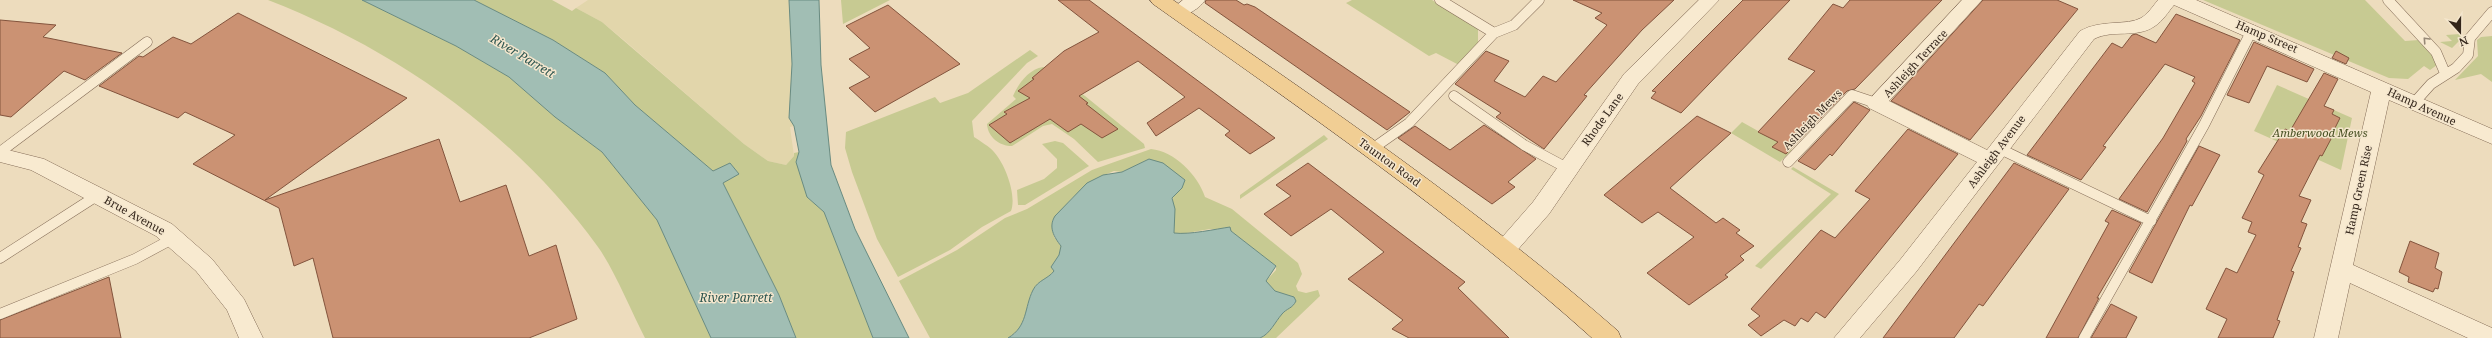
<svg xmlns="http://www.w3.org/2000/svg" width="2492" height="338" font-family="'Noto Serif',serif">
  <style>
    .farmland { fill: #e2d6ab }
    .green { fill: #c7ca92 }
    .water { fill: #a1beb4; stroke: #698b81 }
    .building { fill: #cb9273; stroke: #83543d }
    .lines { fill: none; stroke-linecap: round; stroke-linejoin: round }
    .service-casing { stroke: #846c57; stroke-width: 11 }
    .minor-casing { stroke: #846c57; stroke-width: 1 }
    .primary-casing { stroke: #523b2b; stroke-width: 1 }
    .service { stroke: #f8ead0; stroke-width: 10 }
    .minor { fill: #f8ead0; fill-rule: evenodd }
    .primary { fill: #f1ce94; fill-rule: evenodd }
    .oneway { stroke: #968876 }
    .labels { text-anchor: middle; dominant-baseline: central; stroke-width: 3; stroke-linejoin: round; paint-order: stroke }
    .street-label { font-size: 11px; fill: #34261b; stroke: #f4e6cd }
    .park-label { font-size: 11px; font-style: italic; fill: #475022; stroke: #f4e6cd }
    .water-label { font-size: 12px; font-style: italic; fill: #2b544e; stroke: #f4e6cd }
  </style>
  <rect width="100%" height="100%" fill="#eddcbd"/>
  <path class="farmland" d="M588 0H789L792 64 789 118 794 126 790 127 794 156 786 165 768 161 744 144 625 41 602 22 576 8Z"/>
  <path class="green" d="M268 0H362L456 46 509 77 555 117 602 152 657 220 711 338H645C631 311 615 271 598 247 516 134 397 50 268 0Z
    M474 0H552L572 11 576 8 602 22 744 144 768 161 786 165 794 156V153L799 152 807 197 824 212 873 338H796L779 295 723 183 739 174 730 163 713 171 635 105 605 73 553 40Z
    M841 0H890L843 24Z
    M1352 0H1432L1478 28V45L1459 65 1436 53 1429 56 1346 3Z
    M2203 0H2365L2405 41 2419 40 2428 48 2437 65 2430 70 2424 66 2408 79 2389 78Z
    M2460 34 2463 37 2452 48 2440 42 2452 41 2446 35Z
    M2492 36V82L2481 74 2455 80 2478 56 2477 40 2481 37Z
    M1030 50 1038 56 1027 63 972 121 974 137C980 141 990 147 994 152 1005 164 1017 195 1011 211L982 227 950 250 898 277 877 239 852 172 845 148 846 132 935 97 940 103 968 93Z
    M1043 67 1085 96 1138 139 1144 144 1145 148 1098 162 1074 139 1052 124 1043 126 1012 146C1000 146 988 138 987 124L1016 99 1013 96C1018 84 1029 69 1043 67Z
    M2277 85 2352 118 2341 170 2254 131Z
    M1742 122 1792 150 1780 162 1731 133Z
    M1324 135 1328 139 1240 199V195Z
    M1055 141 1063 143 1089 166 1025 205H1018L1017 190 1044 179 1057 168V159L1042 144Z
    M1151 149C1174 151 1198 175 1205 197L1232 209 1298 263 1302 274 1296 286 1298 291 1306 293 1318 290 1320 296 1276 338H1260C1270 334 1275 322 1282 314 1287 308 1292 309 1296 301L1294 297 1275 291 1266 281 1276 270V266L1231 231 1210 229 1181 234 1174 233C1175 225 1171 200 1174 195L1149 159 1122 172 1114 171 1097 178 1072 198 1052 221 1054 237 1061 246 1059 255 1051 267 1054 271C1048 279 1038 280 1033 290 1024 308 1028 326 1008 338H930L899 281 957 250 1005 218 1027 209 1092 170Z
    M1793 167 1839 194 1761 269 1755 266 1831 194 1791 169Z"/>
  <path class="water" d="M362 0H474L553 40 605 73 635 105 713 171 730 163 739 174 723 183 779 295 796 338H711L657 220 602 152 555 117 509 77 456 46Z
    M789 0H819L821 65 831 165 855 229 909 338H873L824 212 807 197 796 162 799 152 794 126 789 118 792 64Z
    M1149 159 1163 163 1185 180 1182 188 1172 198 1175 209 1174 233C1189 235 1216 229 1230 227L1231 231 1276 266 1266 281 1275 291 1294 297 1296 301C1292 309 1287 308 1282 314 1275 322 1270 334 1260 338H1008C1028 326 1024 308 1033 290 1038 280 1048 279 1054 271L1051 267 1059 255 1061 246C1054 237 1048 227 1055 216L1087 183 1103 175 1122 172Z"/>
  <path class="building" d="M1058 0H1089L1275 138 1250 154 1225 135 1230 131 1199 108 1156 136 1147 123 1185 97 1138 61 1079 96 1088 103 1086 104 1118 129 1102 138 1081 124 1068 132 1050 119 1010 143 989 125 1007 114 1004 112 1030 98 1018 91 1034 79 1032 78 1064 51 1099 32Z
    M1206 0H1236L1244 5 1247 4 1255 7 1410 112 1387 130 1205 3Z
    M1573 0H1674L1642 30 1584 95 1587 96 1544 149 1496 117 1501 113 1455 84 1486 51 1509 61 1494 81 1525 97 1543 76 1556 82 1607 25 1595 18 1602 13Z
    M1743 0H1790L1681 113 1651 98 1656 92 1652 91Z
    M1850 0H1942L1855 89 1847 91 1786 154 1772 147 1778 142 1758 132 1815 71 1788 59 1833 4 1843 8Z
    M1983 0H2057L2078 9 1970 140 1891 101Z
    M888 5 960 64 875 112 849 88 870 77 849 59 870 48 846 26Z
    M238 13 407 98 265 200 439 139 460 202 506 185 529 256 556 245 577 319 529 338H333L313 258 294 266 279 208 193 164 235 135 185 112 178 118 99 86 139 56 143 57 173 37 191 44Z
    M2176 14 2240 40 2201 116 2186 139 2187 141 2147 212 2119 199 2163 138 2195 83 2192 81 2195 77 2165 64 2103 146 2106 147 2081 180 2027 155 2112 43 2122 48 2132 35 2136 34 2156 43Z
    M0 20 56 25 43 37 122 53 85 80 64 71 11 117 0 115Z
    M2254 42 2314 69 2307 82 2267 66 2249 103 2227 95Z
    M2336 51 2349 58 2346 64 2332 58Z
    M2324 73 2338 79 2324 106 2334 110 2332 114 2340 118 2330 138 2331 139 2322 156 2320 155 2299 196 2311 200 2301 222 2307 224 2298 247 2301 248 2291 271 2294 272 2277 320 2280 321 2273 338H2218L2227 319 2206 309 2226 268 2237 273 2256 235 2248 232 2252 222 2242 218 2264 175 2258 172 2285 129 2290 131Z
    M1854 102 1870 110 1832 156 1830 154 1815 170 1798 161Z
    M1697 116 1731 133 1670 188 1716 223 1723 218 1740 230 1736 233 1754 246 1740 256 1744 260 1725 275 1728 277 1689 305 1647 273 1694 237 1658 212 1642 223 1604 195Z
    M1484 125 1536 159 1508 182 1515 187 1492 204 1398 138 1415 126 1450 150Z
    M1908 129 1958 154 1825 318 1816 312 1808 322 1801 318 1795 326 1784 320 1761 336 1748 325 1760 316 1751 309 1821 230 1835 238 1870 199 1855 191Z
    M2199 146 2220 155 2192 206 2190 205 2152 283 2129 272Z
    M1308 163 1465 282 1458 288 1509 338H1409L1392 329 1403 320 1348 279 1384 252 1331 209 1291 236 1264 214 1291 196 1276 185Z
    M2014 163 2069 189 1983 306 1979 304 1954 338H1883Z
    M2112 210 2141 223 2097 298H2099L2078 338H2046L2109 223 2105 221Z
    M2410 241 2439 253 2435 268 2442 272 2438 289 2435 288 2433 292 2408 282 2409 277 2399 272Z
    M109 277 121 338H0V320Z
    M2111 304 2137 317 2126 338H2091Z"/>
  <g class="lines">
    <defs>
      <path id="service" d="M1440 0 1494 33
        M2388 0 2436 52 2445 73
        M1454 96 1524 145 1567 168
        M2414 103 2431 84 2456 68 2468 55 2470 38 2492 12
        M1998 148 2151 221
        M1372 149 1409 123 1494 33 1514 25 1539 0
        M0 152 147 42
        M1788 162 1852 95 1876 103
        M0 258 98 195
        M0 314 135 259 174 238
        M2084 338 2204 125 2252 30"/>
      <path id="minor" d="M1183 0H1205C1199 10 1182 19 1170 16L1168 12Z
        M1699 0H1719L1638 84 1549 214 1514 254 1506 256 1498 254 1495 248 1498 242 1533 202 1624 74Z
        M1962 0H1982L1889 101 1987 150 2080 31C2101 19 2127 26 2141 18 2148 14 2153 6 2158 0H2196L2492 129V144L2389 100 2353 265 2492 328V338H2468L2350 283 2338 338H2314L2371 92 2174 5C2168 12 2163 21 2155 26 2137 39 2113 29 2094 39L1916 272 1860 338H1834L1900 260 1977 162 1869 108 1866 103Z
        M0 148 44 159 172 224 212 259 244 299 263 338H239L227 310 196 271 156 236 31 170 0 162Z"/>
      <path id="primary" d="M1150 0H1173C1326 105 1478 209 1618 331L1621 338H1592C1455 215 1304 111 1153 4Z"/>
    </defs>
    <use href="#service" class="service-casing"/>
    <use href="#minor" class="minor-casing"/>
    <use href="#primary" class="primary-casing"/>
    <use href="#service" class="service"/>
    <use href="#minor" class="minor"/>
    <use href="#primary" class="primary"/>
  </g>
  <defs><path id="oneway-chevron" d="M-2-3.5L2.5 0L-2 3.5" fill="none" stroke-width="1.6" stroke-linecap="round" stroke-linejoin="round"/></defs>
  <use class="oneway" href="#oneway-chevron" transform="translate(2426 40) rotate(-133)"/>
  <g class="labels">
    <g class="street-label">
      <text transform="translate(2267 36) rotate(23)">Hamp Street</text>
      <text transform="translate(1915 63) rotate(-47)">Ashleigh Terrace</text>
      <text transform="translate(2422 106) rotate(25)">Hamp Avenue</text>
      <text transform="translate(1602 119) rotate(-54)">Rhode Lane</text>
      <text transform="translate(1812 119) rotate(-46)">Ashleigh Mews</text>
      <text transform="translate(1996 151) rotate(-53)">Ashleigh Avenue</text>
      <text transform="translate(1390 162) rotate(36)">Taunton Road</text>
      <text transform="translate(2358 190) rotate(-78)">Hamp Green Rise</text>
      <text transform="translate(135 215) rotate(29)">Brue Avenue</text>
    </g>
    <g class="park-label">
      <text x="2320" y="132">Amberwood Mews</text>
    </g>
    <g class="water-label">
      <text transform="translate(523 56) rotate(31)">River Parrett</text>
      <text x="736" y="297">River Parrett</text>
    </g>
  </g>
  <g transform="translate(2460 32) rotate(159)" stroke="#f4e6cd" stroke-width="3" paint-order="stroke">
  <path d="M0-3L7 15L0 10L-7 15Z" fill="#34261b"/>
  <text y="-6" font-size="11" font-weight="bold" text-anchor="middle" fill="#34261b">N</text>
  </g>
</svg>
